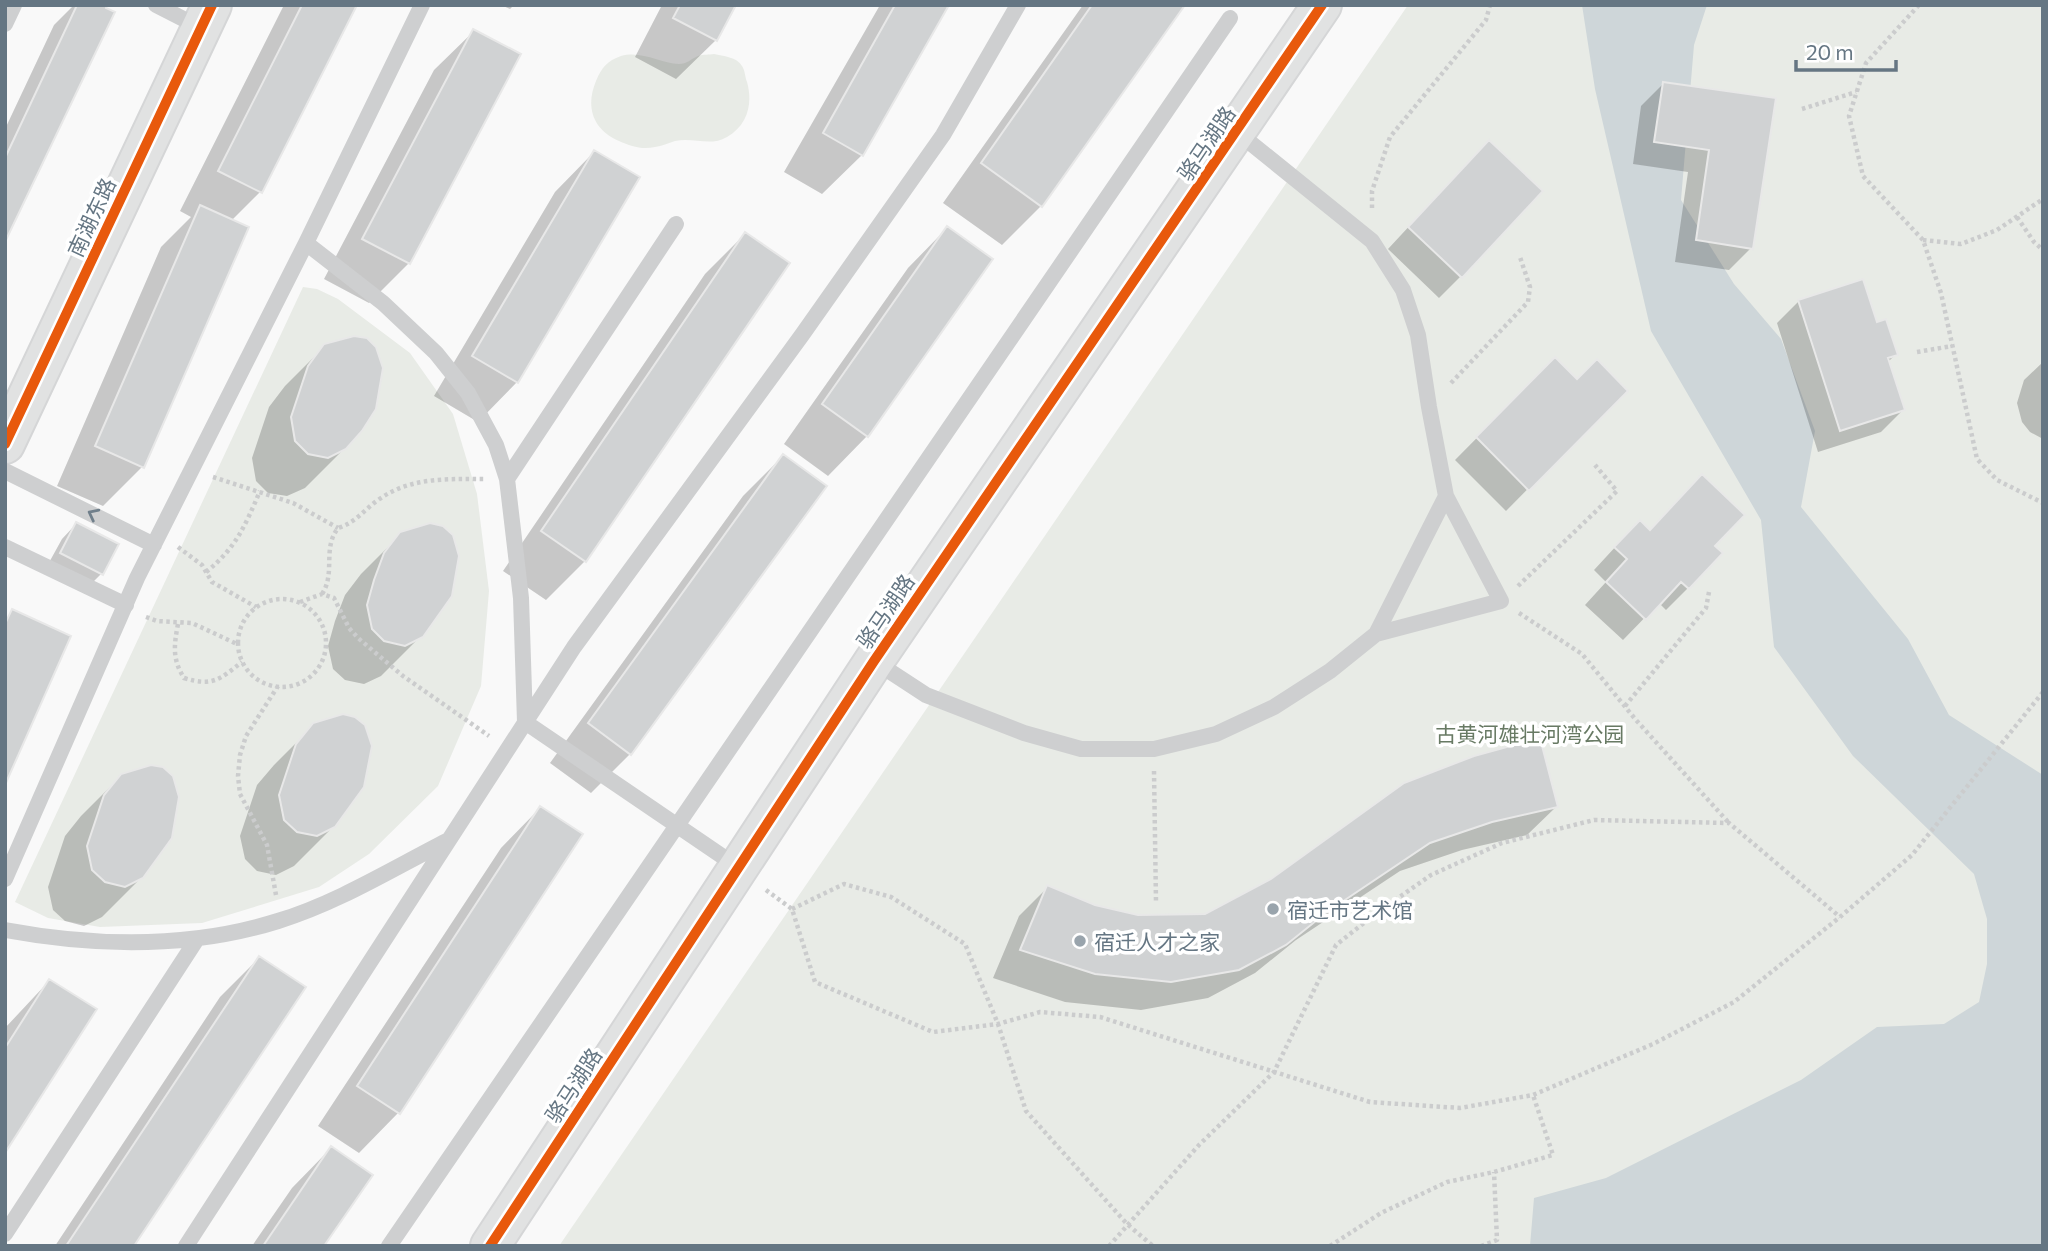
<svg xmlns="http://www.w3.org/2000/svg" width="2048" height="1251" font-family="Commissioner,'Noto Sans SC',sans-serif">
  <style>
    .green { fill: #e8ebe6 }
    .water { fill: #ced6d9 }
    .shadow { fill: #0003 }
    .building { fill: #d0d2d3; stroke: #e8e8e8; stroke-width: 2 }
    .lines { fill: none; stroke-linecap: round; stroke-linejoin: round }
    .secondary-casing { stroke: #d5d6d7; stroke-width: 42 }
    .path { stroke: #cbcccd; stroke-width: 4.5; stroke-dasharray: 3.5 3.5; stroke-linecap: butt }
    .lane { stroke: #cecfd0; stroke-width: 16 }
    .secondary { stroke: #e1e2e2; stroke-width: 38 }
    .cycleway-casing { stroke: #fff; stroke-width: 15 }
    .cycleway { stroke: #e8590c; stroke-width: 10 }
    .oneway { stroke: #707f8b }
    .poi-dot { fill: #99a4ac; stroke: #fff; stroke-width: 2.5 }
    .labels { text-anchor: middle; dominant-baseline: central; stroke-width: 7; stroke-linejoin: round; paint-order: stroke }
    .street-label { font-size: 21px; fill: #657683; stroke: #fff }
    .park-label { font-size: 21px; fill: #687a64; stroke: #fff }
    .poi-label { font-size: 21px; fill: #657683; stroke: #fff; text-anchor: start }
  </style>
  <rect width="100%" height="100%" fill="#f9f9f9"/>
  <path class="green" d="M1408 5H2043V1246H559Z
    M714 54C723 56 737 57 742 66 745 70 745 77 747 82 753 103 748 125 727 137 710 147 694 137 675 141 668 143 662 146 655 147 641 150 631 146 619 141 593 130 585 107 596 81 602 67 607 61 621 56 641 50 660 63 679 64 687 64 691 59 698 56 703 54 709 55 714 54Z
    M303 287 317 289 338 299 410 353 453 414 477 494 489 591 481 686 438 786 369 854 319 887 202 923 100 927 48 918 15 902Z"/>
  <path class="water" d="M1582 5H1707L1694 45 1681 200 1734 284 1781 339 1815 431 1801 507 1908 639 1949 715 2043 775V1246H1530L1534 1198 1606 1178 1801 1080 1877 1027 1944 1024 1979 1002 1987 964V919L1974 874 1853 756 1774 647 1761 520 1651 331 1595 89Z"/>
  <path class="shadow" d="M74 5H105L5 238V129L54 25Z
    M284 5H355L260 192 231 221 142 467 103 506 57 486 161 247 191 217 180 211Z
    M501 5H514L510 9Z
    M662 5H734L716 40 676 79 635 57Z
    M880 5H947L862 155 822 194 784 172Z
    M1083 5H1183L1041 206 1002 245 943 203Z
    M474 31 518 55 409 263 369 303 324 279 434 70Z
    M1663 84 1774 100 1751 248 1729 270 1675 262 1688 172 1633 164 1641 106Z
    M594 152 517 382 478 422 434 396 555 192Z
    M1467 164 1461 276 1439 298 1388 249Z
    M947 228 867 436 828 476 784 444 908 268Z
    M745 234 585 561 546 600 503 571 705 274Z
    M1799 301 1896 354 1888 362 1903 410 1881 432 1818 452 1777 323Z
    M325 346 345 448 305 488 287 496 268 493 256 481 252 458 269 407 285 386Z
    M1555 359 1577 381 1625 391 1506 511 1455 460Z
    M2043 362V439L2030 432 2022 422 2017 403 2024 380Z
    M783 456 630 754 591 793 550 763 743 496Z
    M76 524 101 574 87 588 46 568 62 539Z
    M1649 532 1713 546 1688 588 1666 610 1659 603 1623 640 1585 605 1606 582 1594 570 1618 544Z
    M401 534 421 636 381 676 364 684 345 680 333 669 328 646 335 621 345 595 361 574Z
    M314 725 334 826 294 866 276 875 257 871 245 859 240 836 257 785 274 765Z
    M1539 740 1556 807 1527 835 1462 850 1400 871 1296 940 1255 973 1208 998 1141 1010 1065 1002 993 978 1019 916 1048 887 1094 907 1138 916H1205Z
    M122 775 142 877 102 917 84 926 65 921 53 910 48 887 65 836 81 816Z
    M540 808 581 835 398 1113 359 1153 318 1126 501 848Z
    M259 958 132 1246H55L220 997Z
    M49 981 5 1150V1028Z
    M331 1148 322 1246H252L292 1188Z"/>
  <path class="building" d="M77 5H107L106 8 115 12 5 242V158Z
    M302 5H357L262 193 218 171Z
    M680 5H736L717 41 673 18Z
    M895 5H949L863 156 823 133Z
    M1092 5H1185L1042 207 981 163Z
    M473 29 521 54 410 264 362 239Z
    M1663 82 1776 98 1753 249 1696 240 1709 150 1654 142Z
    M1489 140 1543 191 1462 278 1408 227Z
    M594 150 640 177 518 383 472 356Z
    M200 205 249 227 144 468 95 446Z
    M947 226 993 259 868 437 822 404Z
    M745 232 790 263 586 562 541 531Z
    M1863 279 1877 322 1886 319 1898 355 1888 358 1905 410 1840 431 1798 300Z
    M354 336 367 338 376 347 383 368 376 409 362 431 346 449 328 458 308 454 295 441 291 417 308 366 324 344Z
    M1555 357 1577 379 1597 359 1628 391 1529 491 1476 437Z
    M783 454 827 486 631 755 588 723Z
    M1702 474 1745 515 1715 546 1723 553 1689 589 1681 582 1646 620 1606 582 1627 559 1614 547 1640 520 1650 530Z
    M76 522 119 544 103 575 60 553Z
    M430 523 443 526 453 535 459 556 452 596 423 637 405 646 384 641 372 629 367 605 374 580 384 553 400 532Z
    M12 609 71 636 5 785V624Z
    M343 714 355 717 365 725 372 746 364 787 335 827 317 836 297 832 284 820 279 795 296 744 313 723Z
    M1540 738 1558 807 1492 822 1430 843 1327 912 1286 945 1239 970 1171 982 1095 974 1020 950 1047 885 1095 905 1138 915 1205 914 1271 879 1404 783 1474 756Z
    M151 765 163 767 173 776 179 797 172 838 143 878 125 887 105 882 92 870 87 846 104 795 121 774Z
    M540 806 583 834 400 1114 357 1086Z
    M259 956 306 987 134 1246H66Z
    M49 979 97 1009 5 1153V1048Z
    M331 1146 373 1175 324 1246H263Z"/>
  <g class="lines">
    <defs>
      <path id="secondary" d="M5 444 212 5
        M490 1246 874 661 1322 5"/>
    </defs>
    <use href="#secondary" class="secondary-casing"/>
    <path class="path" d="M1919 5 1866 63 1849 116 1863 176 1923 240 1941 293 1977 459 1997 480 2043 503
      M1802 109 1856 92
      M1372 208V191L1390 137 1486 20 1490 5
      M2017 217 2034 242 2043 250
      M1923 240 1961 244 1997 230 2043 199
      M1917 352 1952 346
      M1451 383 1528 302 1530 287 1520 257
      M213 477 293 503 338 528
      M178 547 202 565 212 582 256 607
      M206 572C236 548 245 526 260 491
      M1518 586 1617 491 1595 465
      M322 594C336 573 322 549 338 528 355 523 364 510 378 500 410 477 446 479 484 479
      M238 643a44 44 0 1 1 88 0a44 44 0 1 1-88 0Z
      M300 602 322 594 334 598 349 628 358 638 403 676 489 736
      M1519 613 1582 654 1636 720 1729 823
      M146 617 157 621 192 623 237 644
      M178 624C174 645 172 659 184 678 213 687 220 679 242 662
      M1625 706 1706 608 1709 592
      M1154 771 1156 902
      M766 890 792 909 815 982 933 1032 998 1024 1040 1012 1100 1017 1370 1102 1460 1108 1533 1095 1653 1044 1734 1002 1840 917 1912 855 2043 692
      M276 895 267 845 240 794 238 776 240 755 246 736 278 686
      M792 909 844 884 891 897 965 944 998 1024 1026 1111 1127 1224 1153 1246
      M1109 1246 1199 1145 1274 1072 1336 945 1374 915 1431 875 1502 843 1594 820 1729 823 1840 917
      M1330 1246 1381 1213 1447 1182 1494 1172 1553 1155 1533 1095
      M1481 1246 1497 1240 1494 1172"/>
    <path class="lane" d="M156 5 201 28
      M5 24 14 5
      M306 243 383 303 436 353 468 393 496 445 507 479 521 598 525 722 738 867
      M5 471 154 545
      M507 479 676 224
      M5 547 126 605
      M1376 634 1501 601 1446 496
      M874 661 926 695 1024 733 1081 749H1154L1216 734 1274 707 1330 671 1376 634 1446 496 1429 407 1418 335 1403 290 1372 241 1237 132
      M5 879 137 578 306 243 422 5
      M5 930C97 947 189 949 278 921 337 903 392 869 447 841
      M5 1234 197 939
      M186 1246 574 647 802 335 943 135 1018 5
      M389 1246 1230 18"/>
    <use href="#secondary" class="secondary"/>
    <defs>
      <path id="cycleway" d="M5 444 212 5
        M490 1246 874 661 1322 5"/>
    </defs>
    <use href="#cycleway" class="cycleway-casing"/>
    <use href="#cycleway" class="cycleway"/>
  </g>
  <defs><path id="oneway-chevron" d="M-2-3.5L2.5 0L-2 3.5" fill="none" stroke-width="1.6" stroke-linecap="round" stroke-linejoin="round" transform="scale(1.75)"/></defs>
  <use class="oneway" href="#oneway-chevron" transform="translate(93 514) rotate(-153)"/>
  <g class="poi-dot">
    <circle cx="1273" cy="909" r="7"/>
    <circle cx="1080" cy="941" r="7"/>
  </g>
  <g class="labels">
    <g class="street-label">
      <text transform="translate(1206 143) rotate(-56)">骆马湖路</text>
      <text transform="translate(91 217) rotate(-65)">南湖东路</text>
      <text transform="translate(885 611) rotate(-56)">骆马湖路</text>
      <text transform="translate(573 1085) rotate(-57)">骆马湖路</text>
    </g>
    <g class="park-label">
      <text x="1530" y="733">古黄河雄壮河湾公园</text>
    </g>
    <g class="poi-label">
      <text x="1287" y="909">宿迁市艺术馆</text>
      <text x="1094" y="941">宿迁人才之家</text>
    </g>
  </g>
  <rect width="2048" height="1251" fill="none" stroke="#657683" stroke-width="14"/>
  <path d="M1796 60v10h100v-10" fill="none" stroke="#657683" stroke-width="3.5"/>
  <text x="1806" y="60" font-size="21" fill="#657683" stroke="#ffffff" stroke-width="5" paint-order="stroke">20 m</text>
</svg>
